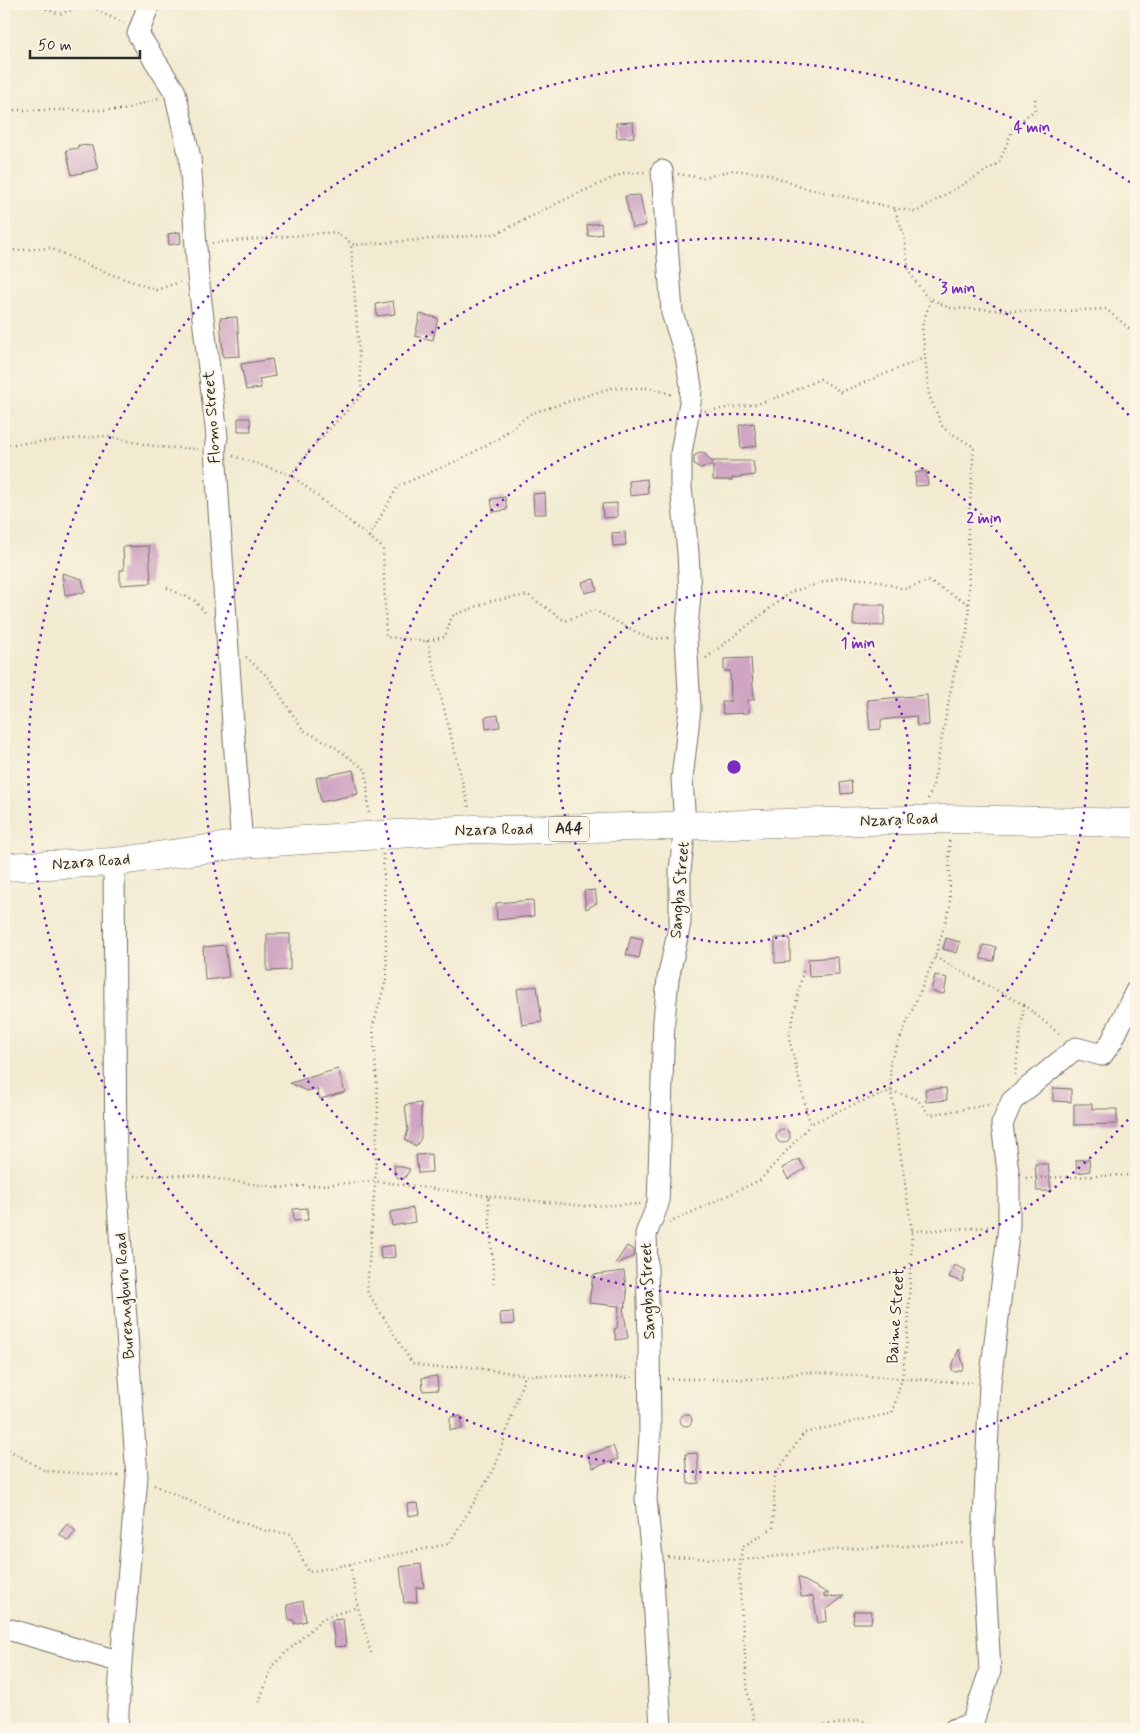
<svg xmlns="http://www.w3.org/2000/svg" width="1140" height="1733" font-family="Mynerve,sans-serif">
  <style>
    .building { fill: #cfa5c3 }
    .lines { fill: none; stroke-linecap: round; stroke-linejoin: round }
    .minor-casing { stroke: #716e65; stroke-width: 23 }
    .major-casing { stroke: #716e65; stroke-width: 29 }
    .path { stroke: #716e65; stroke-width: 2.5; stroke-dasharray: 1 4; stroke-linecap: butt }
    .minor { stroke: #fff; stroke-width: 21 }
    .major { stroke: #fff; stroke-width: 28 }
    .ring { fill: none; stroke: #7b2cbf; stroke-width: 2.5; stroke-dasharray: 2.5 5 }
    .labels { text-anchor: middle; dominant-baseline: central; stroke-width: 4; stroke-linejoin: round; paint-order: stroke }
    .shield { fill: #fcf5e5; stroke: #6a6863; stroke-width: 1 }
    .shield-label { font-size: 15px; font-weight: bold; fill: #2b2b2b }
    .street-label { font-size: 16px; fill: #2b2b2b; stroke: #fcf5e5 }
    .centre { fill: #7b2cbf; stroke: #fcf5e5; stroke-width: 2.5 }
    .ring-label { font-size: 15px; text-anchor: middle; font-weight: bold; fill: #7b2cbf; stroke: #fcf5e5; stroke-width: 4; stroke-linejoin: round; paint-order: stroke }
  </style>
  <rect width="100%" height="100%" fill="#fcf5e5"/>
  <filter id="ink" filterUnits="userSpaceOnUse"><feTurbulence type="fractalNoise" baseFrequency=".02" numOctaves="2"/><feDisplacementMap in="SourceGraphic" scale="10" xChannelSelector="R" yChannelSelector="G"/><feConvolveMatrix kernelMatrix="1 2 1 2 8 2 1 2 1" color-interpolation-filters="sRGB"/></filter>
  <filter id="wash" filterUnits="userSpaceOnUse"><feTurbulence type="fractalNoise" baseFrequency=".0096" numOctaves="4" result="noise"/><feDisplacementMap in="SourceGraphic" scale="20" xChannelSelector="R" yChannelSelector="G"/><feGaussianBlur stdDeviation="1.12" result="paint"/><feColorMatrix in="noise" values="0 0 0 0 0 0 0 0 0 0 0 0 0 0 0 0 0 1.4 0 .05"/><feComposite in="paint" operator="in"/></filter>
  <g filter="url(#wash)">
    <rect width="100%" height="100%" fill="#f2ebd2"/>
    <g id="blocks">
      <path class="building" d="M633 122 634 137 617 138 616 123Z
        M78 145 92 146 98 169 72 175 66 150 78 148Z
        M640 195 646 225 632 228 625 196Z
        M601 223 602 234 588 236 587 225Z
        M180 232 181 243 169 245 168 234Z
        M393 301 395 314 377 316 376 304Z
        M420 314 438 318 433 340 415 336Z
        M237 317 240 356 223 357 220 318Z
        M272 359 275 376 259 379 261 388 246 390 241 364Z
        M238 418H250L251 431H238Z
        M754 423 757 446 741 448 739 425Z
        M700 452 704 453 713 463V461H753L755 475 732 478V480H713V465L700 468 694 464V456Z
        M926 471 928 485 916 486 915 473Z
        M647 479 648 494 630 496 629 481Z
        M545 493 546 514H534L533 494Z
        M505 497 507 510 493 512 491 499Z
        M617 503V517L603 518 602 504Z
        M625 532 626 545 613 546 612 533Z
        M149 546 151 583 120 585V570H124L123 547Z
        M62 573 82 579 85 592 65 595Z
        M594 579 597 590 585 593 582 582Z
        M854 605H885L884 626 853 625Z
        M751 658 754 700H748L749 713 723 714 722 701H731L730 671H724V659Z
        M927 695 929 725 917 726 916 716 881 720V729L870 730 867 700Z
        M498 715 500 727 486 729 485 717Z
        M353 770 358 794 321 802 316 778Z
        M851 781 852 793 841 794 840 783Z
        M595 890 597 903 586 909 584 891Z
        M533 900 534 916 497 920 496 903Z
        M267 934H290V970L267 971Z
        M631 936 643 939 639 958 626 955Z
        M775 938H790V962L775 963Z
        M946 938 960 942 957 953 943 949Z
        M225 945 229 977 205 980 203 947Z
        M983 945 996 947 994 961 981 959Z
        M838 957 839 975 809 977 808 959Z
        M935 975 947 978 944 994 931 991Z
        M537 986 542 1022 522 1025 517 989Z
        M338 1069 345 1092 320 1099 317 1089 306 1091 290 1083Z
        M946 1088 947 1100 926 1102 925 1089Z
        M1053 1088 1071 1089V1102L1053 1101Z
        M421 1103V1138L416 1146 405 1140 408 1130 405 1105Z
        M1074 1104H1092V1109H1117V1124L1074 1125Z
        M776 1136a7 7 0 1 1 14 0a7 7 0 1 1-14 0Z
        M431 1154 432 1172 418 1173 416 1155Z
        M799 1159 805 1169 788 1179 782 1168Z
        M1089 1159 1090 1171 1077 1173 1076 1160Z
        M1035 1164H1048L1051 1191H1037Z
        M394 1165 410 1169 404 1179 398 1178 395 1175Z
        M307 1208 308 1220 294 1221 293 1209Z
        M413 1208 415 1222 392 1226 390 1212Z
        M394 1245 395 1257 381 1259 380 1247Z
        M627 1246 634 1250V1255L633 1257 615 1264Z
        M954 1265 966 1270 962 1282 949 1277Z
        M624 1271 627 1295 625 1307H623L628 1338 616 1340 614 1329 617 1328 619 1306 589 1303 593 1275Z
        M513 1312 514 1324 501 1325 500 1313Z
        M959 1349 964 1367 962 1370 955 1372 952 1370V1366Z
        M437 1376 438 1390 423 1391 422 1378Z
        M680 1420a6 6 0 1 1 12 0a6 6 0 1 1-12 0Z
        M461 1416 462 1429 450 1430V1417Z
        M613 1446 618 1459 593 1468 588 1455Z
        M697 1453 699 1483 688 1484 685 1454Z
        M418 1503 420 1514 408 1516 407 1504Z
        M67 1524 76 1531 68 1541 59 1534Z
        M421 1564 424 1587 416 1588 417 1602 404 1603 400 1567Z
        M798 1577 829 1594H824V1597L844 1596 826 1610 827 1621 818 1623 813 1596 801 1597Z
        M303 1601 306 1621 294 1624V1620H289L287 1605Z
        M854 1611H872L871 1623H853Z
        M343 1619 346 1646 335 1647 332 1620Z"/>
    </g>
  </g>
  <g filter="url(#ink)">
    <use href="#blocks" fill-opacity="0" stroke="#716e65" stroke-width="1"/>
    <g class="lines">
      <defs>
        <path id="minor" d="M149 4 138 34 175 92 190 158 198 276 217 436 215 450C224 581 231 713 242 844
          M114 862 116 1176 137 1477 121 1662 117 1729
          M4 1628 121 1662
          M661 1729 652 1558 646 1499 650 1436 649 1338 646 1234 658 1204 664 1020 668 979 680 923V871L685 825 682 779 690 709 686 637 690 595 688 552 681 487V453L690 403 691 387 686 356 672 313 662 171
          M955 1729 972 1724 990 1671 983 1543 990 1384 1009 1226V1179L1002 1124 1012 1101 1076 1048 1102 1055 1112 1041 1136 991"/>
        <path id="major" d="M4 867 114 862 242 844 474 829 510 830 948 819 1136 823"/>
      </defs>
      <use href="#minor" class="minor-casing"/>
      <use href="#major" class="major-casing"/>
      <path class="path" d="M32 4 60 14 89 4 104 14 124 23
        M4 110H124L159 98
        M678 174 703 178 733 170 768 174 801 187 894 208 904 235 909 272 926 296 949 308 1044 312 1106 309 1136 334
        M894 208 916 212 999 163 1014 126 1035 110V97
        M212 243 335 232 354 245 496 234 570 197 624 173 646 172
        M4 251 50 248 99 270 156 290 180 282
        M705 411 757 404 784 395 820 379 841 392 924 358
        M4 445 105 436 159 447 198 449
        M233 456 291 475 383 548 386 637 427 641 445 637 452 616 491 601 528 595 565 621 594 610 650 639 670 638
        M291 475 311 448 362 395 351 245
        M369 537 398 486 459 460 498 439 530 414 610 388H651L673 395
        M167 588 194 600 207 615
        M427 641 469 808
        M246 657 269 678 303 730 332 745 366 770 369 814
        M706 658 791 592 840 577 873 580 904 589 928 581 969 604
        M928 799 933 786 954 673 967 634 969 604 968 529 974 447 943 428 929 395 922 326 931 299
        M383 854 387 976 373 1026 378 1104 375 1181 367 1291 412 1363 434 1368 462 1366 525 1375 632 1378
        M935 957 1024 1005 1062 1036
        M803 971 789 1038 810 1124 857 1103 891 1091 917 1099 930 1115 992 1104
        M1015 1075 1024 1005
        M134 1176 189 1175 281 1188 375 1181 488 1196
        M1026 1178 1136 1175
        M669 1223 760 1180 810 1125
        M912 1231 990 1227
        M494 1284 488 1196 585 1206 640 1204
        M667 1379H764L805 1372 973 1383
        M4 1447 45 1471 121 1476
        M154 1485 226 1517 266 1531 291 1534 308 1572 350 1564
        M668 1557 741 1560 845 1549 965 1543
        M371 1653 358 1607 350 1564 449 1544 495 1467 525 1375
        M259 1702 273 1665 323 1618 358 1607
        M756 1729 748 1695 739 1578 742 1547 773 1528 775 1475 804 1433 892 1413 902 1379 908 1331 912 1231 891 1091 890 1062 935 957 950 906 949 839
        M804 1729 860 1720 883 1729"/>
      <use href="#minor" class="minor"/>
      <use href="#major" class="major"/>
    </g>
  </g>
  <g class="ring">
    <circle cx="734" cy="767" r="176"/>
    <circle cx="734" cy="767" r="353"/>
    <path d="M1133 1114A529 529 0 1 1 1133 420"/>
    <path d="M1134 1349A706 706 0 1 1 1134 185"/>
  </g>
  <g class="labels">
    <rect class="shield" x="549" y="816.5" width="40" height="25" rx="4"/>
    <g class="shield-label">
      <text x="569" y="829">A44</text>
    </g>
    <g class="street-label">
      <text transform="translate(212 417) rotate(-94)">Flomo Street</text>
      <text transform="translate(899 820) rotate(-2)">Nzara Road</text>
      <text transform="translate(494 830) rotate(-1)">Nzara Road</text>
      <text transform="translate(91 862) rotate(-4)">Nzara Road</text>
      <text transform="translate(680 890) rotate(-85)">Sangba Street</text>
      <text transform="translate(648 1291) rotate(-92)">Sangba Street</text>
      <text transform="translate(125 1296) rotate(-94)">Bureangburu Road</text>
      <text transform="translate(896 1316) rotate(-86)">Baime Street</text>
    </g>
  </g>
  <circle cx="734" cy="767" r="8" class="centre"/>
  <g class="ring-label">
    <text x="1032" y="132">4 min</text>
    <text x="958" y="293">3 min</text>
    <text x="984" y="523">2 min</text>
    <text x="858" y="648">1 min</text>
  </g>
  <rect width="1140" height="1733" fill="none" stroke="#fcf5e5" stroke-width="20"/>
  <path d="M30 50v8h110v-8" fill="none" stroke="#2b2b2b" stroke-width="2.5"/>
  <text x="38" y="50" font-size="15" fill="#2b2b2b" stroke="#fcf5e5" stroke-width="4" paint-order="stroke">50 m</text>
</svg>
